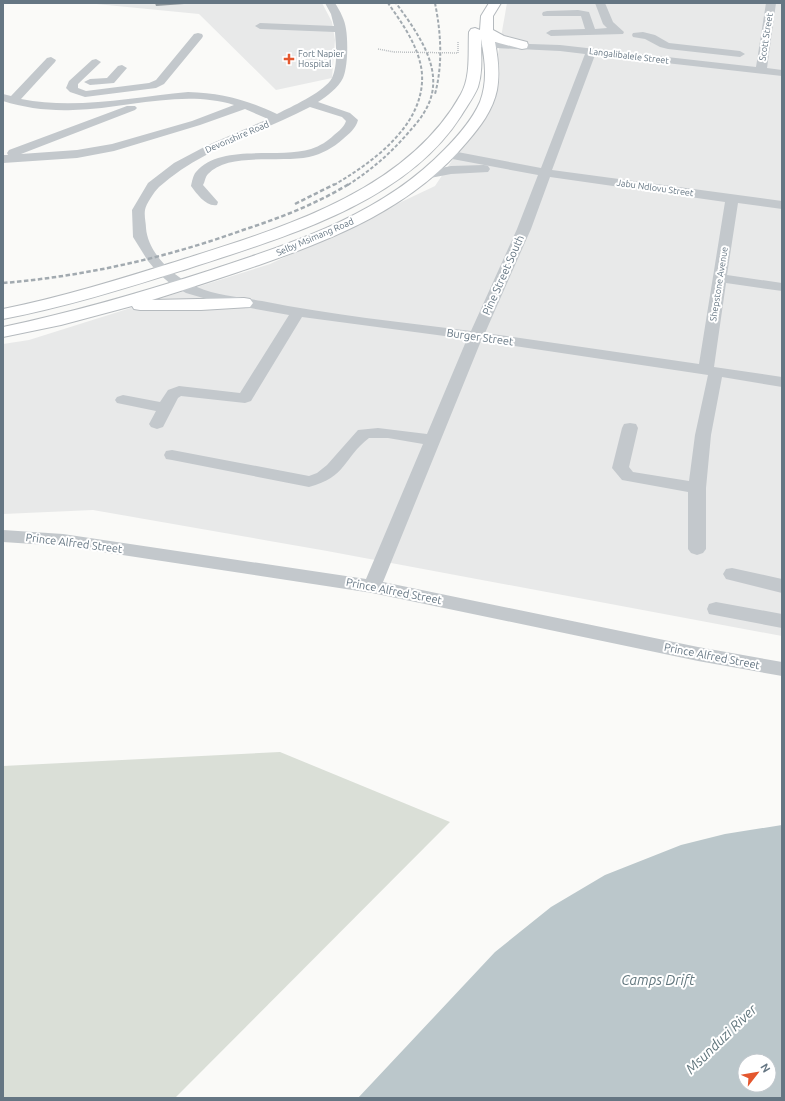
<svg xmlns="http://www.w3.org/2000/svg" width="785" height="1101" font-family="Ubuntu,sans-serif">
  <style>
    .built { fill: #e8e9e9 }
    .green { fill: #dadfd7 }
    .water { fill: #bbc7cb; fill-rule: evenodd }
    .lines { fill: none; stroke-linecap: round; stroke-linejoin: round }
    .major-casing { stroke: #b5babe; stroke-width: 2 }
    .path { stroke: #bbbfc2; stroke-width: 1.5; stroke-dasharray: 1 1; stroke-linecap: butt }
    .minor { fill: #c3c8cc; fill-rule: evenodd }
    .major { fill: #fff; fill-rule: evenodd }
    .rail-far1 { stroke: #a2aab0; stroke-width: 2; stroke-dasharray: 3.5 2; stroke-linecap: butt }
    .rail { stroke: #a2aab0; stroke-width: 2.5; stroke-dasharray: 4.5 2.5; stroke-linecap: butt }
    .path-bridge { stroke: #bbbfc2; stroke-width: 1.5; stroke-dasharray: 1 1; stroke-linecap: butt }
    .wall { fill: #929a9f }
    .poi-dot { fill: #e4572e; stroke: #fff; stroke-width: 1.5 }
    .labels { text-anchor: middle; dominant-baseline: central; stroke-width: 4; stroke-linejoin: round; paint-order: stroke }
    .far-street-label { font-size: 9px; fill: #657683; stroke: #fff }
    .far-poi-label { font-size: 9px; fill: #657683; stroke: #fff; text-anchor: start }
    .street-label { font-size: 11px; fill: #657683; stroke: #fff }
    .near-water-label { font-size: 14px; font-style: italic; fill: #60757c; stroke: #fff }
  </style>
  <rect width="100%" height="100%" fill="#fafaf8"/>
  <path class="built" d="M86 3H322L332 22 335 40 332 78 276 90 199 14Z
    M507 3H782V636L327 551 93 510 3 514V344L29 340 270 264 435 186 489 105Z"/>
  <path class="green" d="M280 752 450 822 175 1098H3V766Z"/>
  <path class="water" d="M782 825V1098H358L495 952 551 907 605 875 681 845 725 834ZM745 1061H769V1085H745Z"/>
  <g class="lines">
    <defs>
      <path id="major" d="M489 3H501L493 16V30L504 36 527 42 528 45 527 48 522 49 495 42C498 58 500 73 497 90 493 110 480 127 467 142 413 207 336 238 259 265 223 277 188 289 152 300L244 298 250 299 253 303 250 307 201 310H140L134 309 132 306 61 325 3 337V327C74 312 143 292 211 270 295 242 381 215 444 150 458 136 472 120 480 102 488 81 485 60 481 39 481 55 483 71 478 87 474 97 467 106 461 116 405 204 281 238 187 269 126 288 66 307 3 319V309C63 297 120 279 178 261 278 229 406 193 461 94 471 76 468 53 469 32L471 29 475 28 480 30 481 16Z"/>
    </defs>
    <use href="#major" class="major-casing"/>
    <path class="path" d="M458 42V53
      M378 49 394 52"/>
    <path class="minor" d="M325 3H335C340 11 345 20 346 29 348 41 348 67 343 78 338 88 327 96 318 102L350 113 358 120C356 128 349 134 343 139 333 148 322 154 309 157 281 163 228 152 208 174 205 177 205 182 203 185L218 202 217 205C206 207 197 194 191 186 192 182 193 175 196 172 220 143 279 159 311 149 320 146 328 141 334 135 339 131 344 127 346 121L342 117 310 107C260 133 201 149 159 187 154 192 146 204 145 210 144 216 146 223 146 228 148 254 175 278 197 287 217 296 240 297 262 301 331 315 401 322 471 331L517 229 538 175 447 158 443 157 441 154 443 151 447 150 541 168 585 54 560 51 475 47 470 44 471 42 560 45 756 67 766 3H776L767 68 782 70V76L595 55 552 170 782 201V209L738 203 727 275 782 283V291L726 283 714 367 782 377V387L722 377 711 435 706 488V549L703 553 697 555 691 553 688 549V492L622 480 612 468 622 428 624 424 630 423 636 424 638 428 629 467 633 472 689 481 695 435 708 375 481 341 383 582 698 647 782 662V676L698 661 372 593 63 546 3 542V530L63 534 366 579 423 444 388 438H369C343 458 347 477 309 487L172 460 166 459 164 455 166 451 172 450 309 476 317 473 327 465 358 430 378 428 427 434 467 339 302 317 251 401 245 403 181 396 178 398 163 427 157 429 151 427 149 424 156 411 117 403 115 400 117 397 123 395 160 402 168 390 179 386 240 393 289 315 217 302 186 293 172 285 159 274 148 261 133 237 132 210 148 183 174 163 208 145 268 119 245 109 200 125 114 151 77 158 3 163V155H8L7 153 9 150 127 106H135L137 108 135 110 21 154 77 150 112 144 192 121 234 105C182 89 126 109 73 110 49 111 25 108 3 101V94L11 96 47 58 51 57 56 60 55 62 21 99C76 110 133 97 188 92 222 93 247 100 277 114L281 112C295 105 325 91 332 78 338 65 336 46 335 32L260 29 255 26 260 23 334 26 331 14ZM550 177 725 202 699 364 485 333 531 229Z
      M595 3H605L613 22 624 32 623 34 551 36 546 33 551 30 585 29 581 16H543L542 14 543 12 547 11 578 10 589 12 595 29 607 28 603 24Z
      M643 32 655 35 669 43 740 51 745 54 740 57 668 49 660 47 645 39 633 37 632 35 633 33Z
      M198 33 202 34 203 36 202 38 164 84 156 88 85 97 70 92 66 88 69 81 92 60 96 59 101 62 78 84V88L86 91 149 83 156 80 194 34Z
      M122 65 127 68 114 83 90 85 84 82 90 79 107 78 118 66Z
      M484 165 488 166 490 169 488 172 451 174 425 179 421 178 419 175 421 172 451 166Z
      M732 568 782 579V593L726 579 723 574 726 569Z
      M716 602 782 614V628L709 614 707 609 709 604Z"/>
    <use href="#major" class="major"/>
    <path class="rail-far1" d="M435 3C441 33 443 64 435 94
      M334 185C373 162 425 125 422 74 420 48 402 23 388 3
      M348 185C371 170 390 154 408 133 416 124 424 115 429 103 444 67 416 31 396 3"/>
    <path class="rail" d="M295 204 335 184
      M3 283C86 276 165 258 243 230 280 218 316 204 349 184"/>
    <path class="path-bridge" d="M394 52 458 53"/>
  </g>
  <path class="wall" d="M155 3H198L156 6Z"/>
  <path class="poi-dot" d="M287 53h4v4h4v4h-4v4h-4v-4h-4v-4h4z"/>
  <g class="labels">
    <g class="far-street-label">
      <text transform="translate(766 37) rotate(-81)">Scott Street</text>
      <text transform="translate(629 56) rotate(7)">Langalibalele Street</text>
      <text transform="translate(237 137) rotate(-23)">Devonshire Road</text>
      <text transform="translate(655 188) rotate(8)">Jabu Ndlovu Street</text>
      <text transform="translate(315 237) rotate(-23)">Selby Msimang Road</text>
      <text transform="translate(719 284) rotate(-81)">Shepstone Avenue</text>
    </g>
    <g class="far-poi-label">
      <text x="298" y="54">Fort Napier<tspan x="298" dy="10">Hospital</tspan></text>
    </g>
    <g class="street-label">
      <text transform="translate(503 275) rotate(-66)">Pine Street South</text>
      <text transform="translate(480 337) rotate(8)">Burger Street</text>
      <text transform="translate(74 543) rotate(7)">Prince Alfred Street</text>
      <text transform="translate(394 591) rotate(11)">Prince Alfred Street</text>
      <text transform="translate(712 656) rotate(11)">Prince Alfred Street</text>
    </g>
    <g class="near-water-label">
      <text x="658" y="980">Camps Drift</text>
      <text transform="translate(721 1039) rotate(-44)">Msunduzi River</text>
    </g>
  </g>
  <rect width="785" height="1101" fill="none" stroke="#657683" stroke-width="8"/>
  <g transform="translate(757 1073) rotate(59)"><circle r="19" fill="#ffffff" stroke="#c1c8cd"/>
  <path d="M0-3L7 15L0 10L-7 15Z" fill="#e4572e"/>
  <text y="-6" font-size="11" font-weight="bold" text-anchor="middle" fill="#657683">N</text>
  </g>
</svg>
